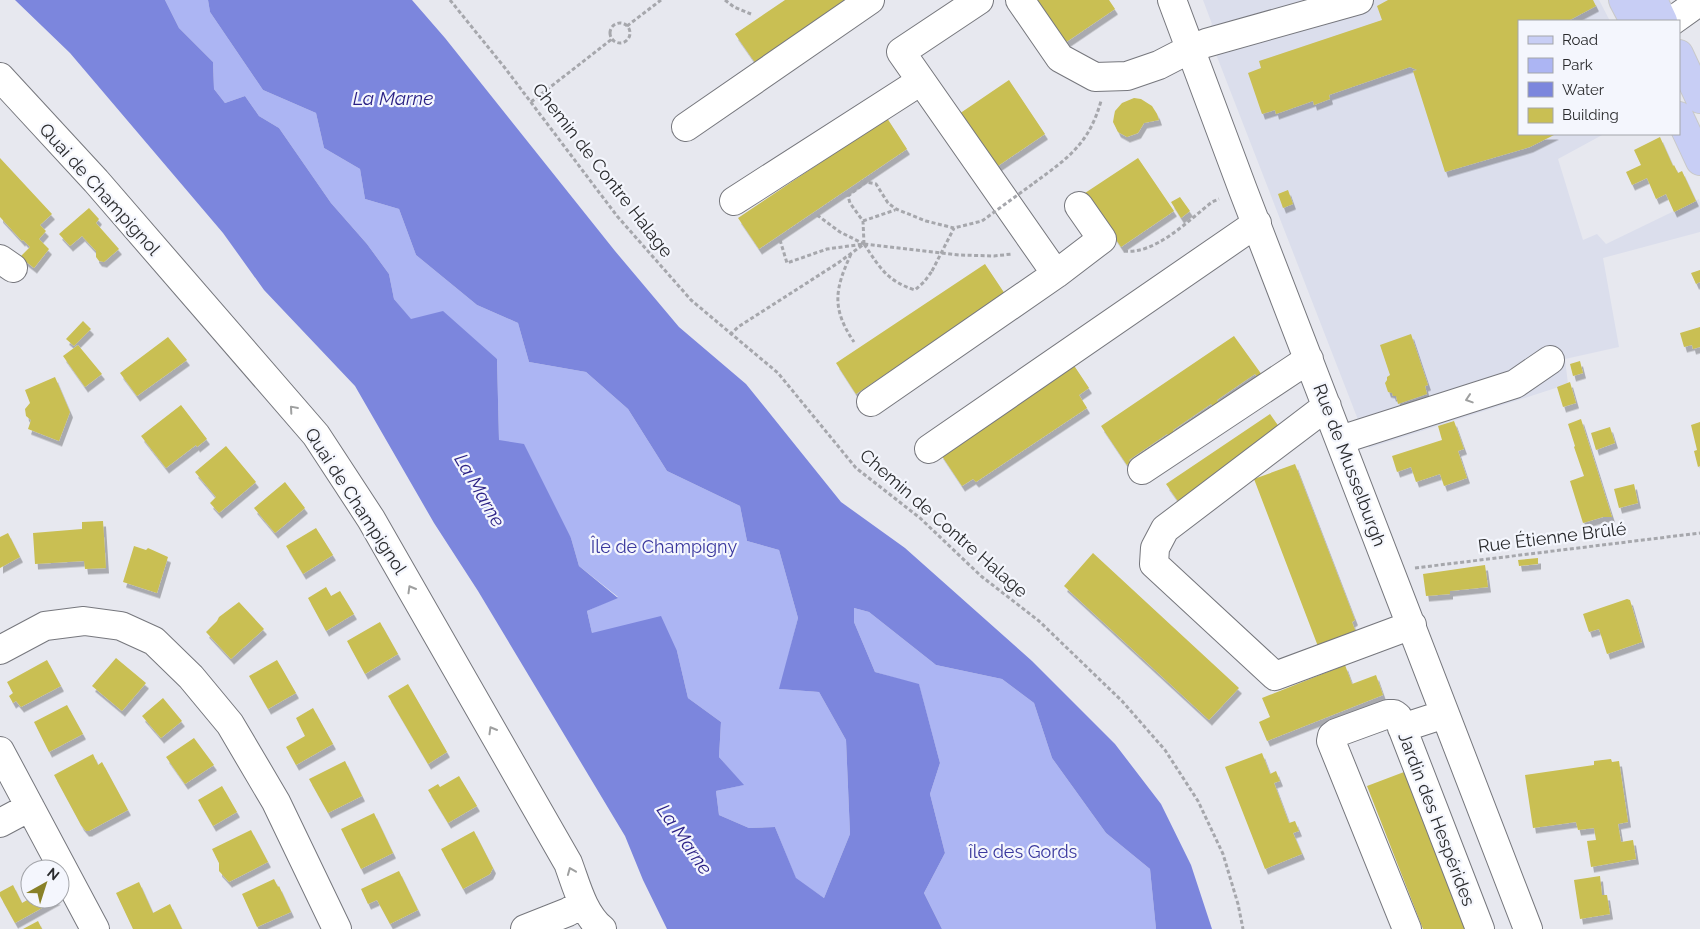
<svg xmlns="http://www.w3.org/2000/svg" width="1700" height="929" font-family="Raleway,sans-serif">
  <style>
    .built { fill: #dbdeec }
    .green { fill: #acb5f3 }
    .water { fill: #7c86dd }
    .building { fill: #c9bf53; filter: url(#shadow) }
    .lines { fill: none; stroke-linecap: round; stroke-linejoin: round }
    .minor-casing { stroke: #76777d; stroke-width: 30 }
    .major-casing { stroke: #c8c8c8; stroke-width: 30 }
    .path { stroke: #a6a7ac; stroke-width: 3; stroke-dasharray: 4 2.5; stroke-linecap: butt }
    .minor { stroke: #fff; stroke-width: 28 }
    .major { stroke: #c8cef5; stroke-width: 28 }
    .path-bridge { stroke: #a6a7ac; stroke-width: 3; stroke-dasharray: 4 2.5; stroke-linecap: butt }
    .oneway { stroke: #9fa0a0 }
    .labels { text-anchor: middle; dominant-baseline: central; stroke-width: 4.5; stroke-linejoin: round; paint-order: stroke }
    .street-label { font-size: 18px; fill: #2a2b2d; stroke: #f4f6fd }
    .park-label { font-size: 18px; fill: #3a389e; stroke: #f4f6fd }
    .water-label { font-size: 19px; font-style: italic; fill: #291f84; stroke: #f4f6fd }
  </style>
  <defs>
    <filter id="shadow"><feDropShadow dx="3" dy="5.5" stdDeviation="0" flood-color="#0004"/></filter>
  </defs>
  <rect width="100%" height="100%" fill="#e7e8ef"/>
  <path class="built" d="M1203 0H1599L1610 21H1519V134H1604L1558 159 1583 240 1597 234 1606 244 1699 199 1700 203V232L1603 258 1619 347 1565 359 1568 384 1369 448 1207 31 1212 24Z"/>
  <path class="green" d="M165 0H208L210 12 263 90 316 113 324 148 360 169 365 199 399 209 416 255 477 305 518 323 529 362 586 372 628 409 667 471 740 506 747 541 779 550 798 618 780 689 819 692 846 740 850 834 824 898 796 879 775 827 749 828 719 815 716 791 743 785 719 757 721 722 688 698 677 651 592 633 587 611 618 597 579 566 571 538 499 440 497 359 411 320 394 299 389 274 367 244 331 203 279 128 259 116 245 96 225 103 214 89 213 62 179 28Z
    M854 608 869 612 936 665 1002 679 1034 703 1052 758 1106 833 1150 869 1156 929H942L924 893 945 853 930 794 940 763 919 685 875 672 854 622Z"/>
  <path class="water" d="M15 0H165L179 28 213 62 214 89 225 103 245 96 259 116 279 128 331 203 367 244 389 274 394 299 411 319 443 311 497 359 499 440 524 444 571 538 579 566 618 598 587 611 592 633 661 616 677 651 688 698 721 722 719 757 744 785 716 791 719 815 749 828 775 827 796 878 824 898 850 834 846 740 819 692 779 689 798 618 779 550 747 541 740 506 667 471 628 409 586 372 529 362 518 323 477 305 416 255 399 209 365 199 360 169 324 148 316 113 263 90 210 12 208 0H412L445 38 615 251 679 327 746 384 841 502 905 548 1032 661 1115 744 1161 804 1191 865 1212 929H1156L1150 869 1106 833 1052 758 1034 703 1002 679 936 665 869 612 854 608V622L875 672 919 684 940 763 930 794 945 853 924 893 942 929H667L643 880 625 836 478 591 434 523 355 386 264 290 223 233 70 53Z"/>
  <path class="building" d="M785 0H850L756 64 735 34Z
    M1032 0H1109L1115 9 1062 45Z
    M1388 0H1593L1596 6 1568 21H1519V134H1556L1530 147 1445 172 1413 71 1417 70 1410 67 1329 95 1330 99 1314 105 1313 101 1276 114 1275 110 1262 114 1248 73 1261 68 1259 61 1382 20 1377 6Z
    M1009 80 1045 134 992 170 956 116Z
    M1134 98 1141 99 1152 106 1157 114 1159 120 1144 123 1138 133 1127 137 1118 132 1113 122 1114 116 1115 111 1122 103Z
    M887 118 907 149 759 249 738 218Z
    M1660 137 1673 166 1674 165 1678 173 1682 171 1696 201 1674 212 1666 194 1656 199 1647 178 1632 185 1626 172 1641 165 1634 150Z
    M0 158 52 214 40 225 46 231 39 239 49 249 34 268 20 257 30 247 23 240 22 241 0 217Z
    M1138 158 1174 211 1121 247 1085 193Z
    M1288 190 1293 204 1283 208 1278 194Z
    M1180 197 1190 211 1181 218 1171 202Z
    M89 208 99 219 96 223 119 249 104 262 99 261 96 257V251L82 236 70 246 59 234Z
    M985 264 1005 294 856 394 836 363Z
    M1700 270V282L1696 284 1691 273Z
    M83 321 91 329 74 346 66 339Z
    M1700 327V347L1693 349 1692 345 1684 347 1680 333Z
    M1411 334 1428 385 1425 386 1427 394 1398 404 1396 396H1393L1392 393 1388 392 1385 383 1387 380V377L1390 375 1380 345Z
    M1234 336 1262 375 1258 378 1255 374 1217 400 1219 403 1213 407 1211 404 1173 430 1175 433 1169 437 1167 434 1129 460 1131 462 1127 465 1101 426Z
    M168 337 187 360 137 396 120 373Z
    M78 345 102 374 85 387 63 356Z
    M1580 361 1583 373 1573 376 1570 364Z
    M1073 364 1089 388 1079 395 1087 408 976 482 973 479 962 486 940 453Z
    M55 377 70 412 59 441 28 429 31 420 26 416 25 409 30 403 25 390Z
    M1570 382 1576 403 1563 407 1557 387Z
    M181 405 207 439 197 447 196 445 166 468 141 436Z
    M1270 414 1282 431 1178 501 1166 484Z
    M1581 419 1612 517H1603L1583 523 1570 481 1584 476 1574 447 1575 446 1568 424Z
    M1454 421 1464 449 1458 451 1467 478 1444 486 1440 474 1416 482 1411 467 1397 472 1392 456 1442 440 1438 426Z
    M1700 422V466L1698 467 1694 451 1697 450 1691 425Z
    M1610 427 1615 443 1596 450 1591 433Z
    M226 446 256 482 219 513 210 503 216 497 195 472Z
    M1295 464 1355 620 1352 622 1357 635 1319 649 1254 479Z
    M285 482 305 508 275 533 254 508Z
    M1634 484 1638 503 1619 508 1614 489Z
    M103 521 106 568 85 569 84 561 35 564 33 533 82 529V522Z
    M316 528 333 555 303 574 286 546Z
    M8 533 20 557 0 568V537Z
    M134 546 146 550 148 548 168 557 157 593 123 582Z
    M1093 553 1239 688 1209 720 1064 586Z
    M1538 558V564L1519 566 1518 560Z
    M1485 565 1488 587 1450 591V594L1426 596 1423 574Z
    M326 587 331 596 340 591 354 614 326 631 308 598Z
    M1627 599 1630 600 1642 642 1607 654 1599 629 1589 632 1583 614Z
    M239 602 264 629 231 659 206 632 217 621 219 617Z
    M380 622 398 654 365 674 347 641Z
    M116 658 146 683 122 711 92 686Z
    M47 660 61 686 21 707 16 701 13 703 9 696 13 693 7 682Z
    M277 660 296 693 268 709 249 676Z
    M1345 665 1352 684 1376 675 1383 695 1267 741 1259 722 1270 717 1262 698Z
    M408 684 447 752 428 764 388 696Z
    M163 698 182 721 161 738 142 716Z
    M67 705 83 734 49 752 34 722Z
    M313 708 333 744 296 765 286 747 305 736 296 718Z
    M194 738 214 765 185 784 166 757Z
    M1262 753 1270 774 1276 771 1280 781 1274 783 1289 823 1295 821 1299 831 1293 833 1302 854 1265 869 1225 767Z
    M93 754 98 765 102 762 128 810 89 831H86L81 825 54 775Z
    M1611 759 1612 762 1619 761 1628 822 1618 824 1621 842 1633 840 1636 859 1591 867 1587 841 1596 840 1594 828 1578 830 1576 822 1533 828 1525 775 1594 765V761Z
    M345 761 362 796 328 813 309 779Z
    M1404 772 1412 792 1418 789 1422 800 1416 803 1432 843 1438 840 1442 851 1436 853 1465 929H1423L1367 786Z
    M459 776 477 806 448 823 428 790 438 784 440 787Z
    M222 786 237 812 213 826 198 800Z
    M374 813 393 853 361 869 341 829Z
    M251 830 268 862 229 882 219 871V863L212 849Z
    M474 831 493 868 490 874 463 889 441 849Z
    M399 871 418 910 390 924 377 900 368 904 361 889Z
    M1600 876 1602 895H1607L1610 914 1580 919 1574 880Z
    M274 879 278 887 279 886 291 912 257 927 242 894Z
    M139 882 153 913 170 904 182 929H133L116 893Z
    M13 885 22 903 29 899 28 896 30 895V899H58L15 923 0 896V892Z
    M38 921 42 929H23Z"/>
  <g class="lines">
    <defs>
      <path id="minor" d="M979 0 901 52 1056 274 1102 239 1079 206
        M1020 0 1060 58 1095 77 1127 76 1159 65 1190 49 1206 43 1359 0
        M1172 0 1243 190 1528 929
        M1672 21 1700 1
        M0 77 96 181 316 435 371 519 568 863C576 884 583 914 602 929
        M686 127 870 0
        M734 201 921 81
        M0 259 13 268
        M871 402 1056 274
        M1327 406 1165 529 1155 548 1154 564 1275 676 1412 625
        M1340 440 1515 384 1550 360
        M929 449 1257 223
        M1142 470 1309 359
        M0 650 45 626 84 621 121 626 154 641 191 677 230 724 276 802 337 929
        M1402 728 1445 714
        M0 751 95 929
        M0 823 30 807
        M525 929 568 912 583 903
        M1407 929 1331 741 1332 736 1336 733 1388 714H1394L1398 717 1480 929"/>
      <path id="major" d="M1623 0 1634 21
        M1653 0 1663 21
        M1679 54 1700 99
        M1679 116 1700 161"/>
    </defs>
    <use href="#minor" class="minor-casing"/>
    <use href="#major" class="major-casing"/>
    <path class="path" d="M450 0 505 68 617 216 691 300 778 373 856 468 920 518 981 576 1039 621 1122 701 1165 750 1198 801 1223 854 1238 904 1243 929
      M725 0 734 7 751 14
      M610 33a10 10 0 1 1 20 0a10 10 0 1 1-20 0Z
      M627 26 661 0
      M531 102 612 39
      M1034 183C1068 158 1089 144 1101 101
      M817 215 840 232 864 244
      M863 221 895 210
      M780 240 787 263 827 249 864 244 959 255 994 256 1012 254
      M864 244 863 221 850 203 848 196 866 182 876 184 888 203 896 209 926 221 954 228 982 221
      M1124 251C1155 255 1189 220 1212 202L1219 199
      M851 254C835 289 831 308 854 342
      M730 335 738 327 838 263 864 244C880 268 887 281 915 290L924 282 932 271
      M1415 568 1700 533"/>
    <use href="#minor" class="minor"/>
    <use href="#major" class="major"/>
    <path class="path-bridge" d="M982 221 1034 183
      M932 271 954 228"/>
  </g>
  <defs><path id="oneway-chevron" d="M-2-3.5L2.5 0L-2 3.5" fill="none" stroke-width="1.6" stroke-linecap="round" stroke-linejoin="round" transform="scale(1.25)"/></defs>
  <g class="oneway">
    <use href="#oneway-chevron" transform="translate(1469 399) rotate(162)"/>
    <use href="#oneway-chevron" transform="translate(293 409) rotate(-131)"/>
    <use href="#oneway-chevron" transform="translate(411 589) rotate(-120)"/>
    <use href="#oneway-chevron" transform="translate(492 730) rotate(-120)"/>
    <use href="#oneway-chevron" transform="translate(571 871) rotate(-112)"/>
  </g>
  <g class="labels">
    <g class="street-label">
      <text transform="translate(603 170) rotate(52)">Chemin de Contre Halage</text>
      <text transform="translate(100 189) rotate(48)">Quai de Champignol</text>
      <text transform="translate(1350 465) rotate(69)">Rue de Musselburgh</text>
      <text transform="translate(356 501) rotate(57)">Quai de Champignol</text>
      <text transform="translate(944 523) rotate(41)">Chemin de Contre Halage</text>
      <text transform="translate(1552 537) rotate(-7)">Rue Étienne Brûlé</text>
      <text transform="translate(1437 819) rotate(69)">Jardin des Hespérides</text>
    </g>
    <g class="park-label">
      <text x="664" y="546">Île de Champigny</text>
      <text x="1023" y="851">île des Gords</text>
    </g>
    <g class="water-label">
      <text x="393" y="98">La Marne</text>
      <text transform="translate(480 490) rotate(60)">La Marne</text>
      <text transform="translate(685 839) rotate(55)">La Marne</text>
    </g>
  </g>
  <rect x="1518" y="20" width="162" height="115" fill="#f4f6fd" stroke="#a3a5aa"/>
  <rect x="1528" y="36" width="25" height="8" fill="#c8cef5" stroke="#a3a5aa"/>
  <text x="1562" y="45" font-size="15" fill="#2a2b2d">Road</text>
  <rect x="1528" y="58" width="25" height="15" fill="#acb5f3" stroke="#a3a5aa"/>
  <text x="1562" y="70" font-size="15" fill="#2a2b2d">Park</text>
  <rect x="1528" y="82" width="25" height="15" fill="#7c86dd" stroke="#a3a5aa"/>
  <text x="1562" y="95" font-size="15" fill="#2a2b2d">Water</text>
  <rect x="1528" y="108" width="25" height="15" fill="#c9bf53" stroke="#a3a5aa"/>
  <text x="1562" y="120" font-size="15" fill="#2a2b2d">Building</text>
  <g transform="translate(45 884) rotate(39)"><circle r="24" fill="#f4f6fd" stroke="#a3a5aa"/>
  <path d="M0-4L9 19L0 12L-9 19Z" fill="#898128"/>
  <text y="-8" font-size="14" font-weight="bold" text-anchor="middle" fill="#2a2b2d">N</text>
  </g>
</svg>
